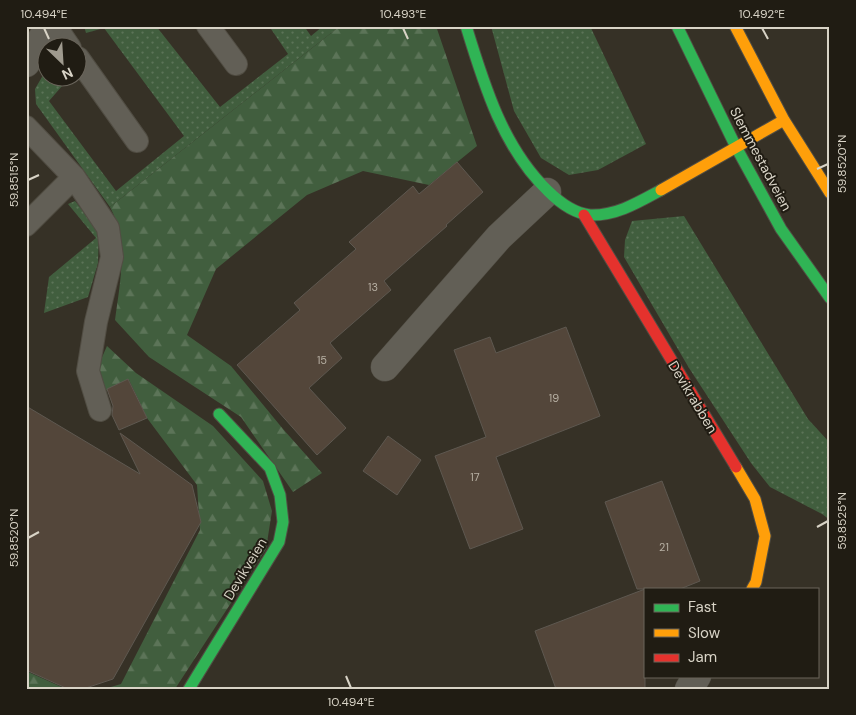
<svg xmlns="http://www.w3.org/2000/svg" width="856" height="715" font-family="'DM Sans',sans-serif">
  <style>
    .grass { fill: url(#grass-dots) }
    .forest { fill: url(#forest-firs) }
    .building { fill: #53463a; stroke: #5e5850 }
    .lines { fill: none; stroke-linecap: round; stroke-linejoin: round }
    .lane-casing { stroke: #514d43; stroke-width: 24 }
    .street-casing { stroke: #514d43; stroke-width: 29 }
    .fast-casing { stroke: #514d43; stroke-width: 13 }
    .slow-casing { stroke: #514d43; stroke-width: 13 }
    .jam-casing { stroke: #514d43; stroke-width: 13 }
    .lane { stroke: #625f56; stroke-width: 22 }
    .street { stroke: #625f56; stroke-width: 28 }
    .fast { stroke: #30b455; stroke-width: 11 }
    .slow { stroke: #ff9f0a; stroke-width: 11 }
    .jam { stroke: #e5322d; stroke-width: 11 }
    .ticks { fill: none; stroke: #d8d3c6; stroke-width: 2 }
    .labels { text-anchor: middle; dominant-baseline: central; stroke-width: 4; stroke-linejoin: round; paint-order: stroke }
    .number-label { font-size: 11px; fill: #b7b0a3 }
    .street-label { font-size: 14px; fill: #d8d3c6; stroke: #201c13 }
    .neatline { fill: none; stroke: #d8d3c6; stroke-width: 2 }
    .ticks-label { font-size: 12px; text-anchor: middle; fill: #d8d3c6 }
  </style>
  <defs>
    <pattern id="grass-dots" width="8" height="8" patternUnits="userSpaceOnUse" patternTransform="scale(1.25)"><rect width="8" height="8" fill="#415e3e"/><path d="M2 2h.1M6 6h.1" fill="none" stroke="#5c7458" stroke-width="1.8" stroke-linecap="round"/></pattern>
    <pattern id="forest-firs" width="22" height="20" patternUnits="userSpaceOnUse" patternTransform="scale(1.25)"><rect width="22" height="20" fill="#415e3e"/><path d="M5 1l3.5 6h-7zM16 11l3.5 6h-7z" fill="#5c7458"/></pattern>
  </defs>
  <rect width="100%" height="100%" fill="#363126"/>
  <path class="grass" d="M84 26H156L220 107 288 54 269 26H304L311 36 323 26H340L110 207 36 104 35 89 46 70 47 69 48 78H69L49 101 116 191 184 136 104 28 86 33Z
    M491 26H590L646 144 598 170 569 175 541 158 514 111Z
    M75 201 99 231 98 263 88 297 44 313 49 277 96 238 68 204Z
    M684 216 808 419 830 443V520L822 514 770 487 751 463 689 368 624 257 625 240 632 221Z"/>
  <path class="forest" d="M340 26H436L477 146 429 185 363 171 307 195 216 269 187 335 231 366 283 429 322 473 293 492 241 417 149 357 115 320C120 282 129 242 110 207Z
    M107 346 136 373 213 426 263 481 272 511 266 549 175 689H104L121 684 200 530 197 485 147 418 129 380 103 392 99 364Z
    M26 671 66 689H26Z"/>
  <path class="building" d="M457 162 483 192 446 225 447 226 384 281 391 290 330 343 342 358 309 388 346 428 317 455 237 365 300 310 294 303 356 249 349 242 413 186 419 194Z
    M566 327 600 416 496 457 523 529 470 549 435 456 486 437 454 350 490 337 496 353Z
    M128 379 147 418 119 430 112 415 113 406 107 389Z
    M26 406 140 474 120 433 192 485 201 522 113 679 83 689H68L26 670Z
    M388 436 421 460 397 495 363 471Z
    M662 481 700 581 680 589H637L605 502Z
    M645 589V689H556L535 631Z"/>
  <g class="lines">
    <defs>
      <path id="lane" d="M55 26 70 48
        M208 26 236 64
        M78 58 137 141
        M26 127 74 177 108 228 112 257 96 322 88 371 100 410
        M26 225 74 177"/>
      <path id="street" d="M26 63 50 26
        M385 367 499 237 547 192
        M689 689 697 676"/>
      <path id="fast" d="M466 26C484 85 503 148 548 191 560 203 573 213 590 215 616 216 639 202 661 190
        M677 26 736 147 781 229 830 298
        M189 689 279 542 283 522 280 495 270 468 219 414"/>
      <path id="slow" d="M735 26 784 120 830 193
        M661 190 784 120
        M736 467 755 499 765 536 756 582 752 589"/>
      <path id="jam" d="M584 215 736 467"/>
    </defs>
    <use href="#lane" class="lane-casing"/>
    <use href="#street" class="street-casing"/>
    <use href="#fast" class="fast-casing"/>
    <use href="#slow" class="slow-casing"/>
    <use href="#jam" class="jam-casing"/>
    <use href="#lane" class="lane"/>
    <use href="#street" class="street"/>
    <use href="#fast" class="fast"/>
    <use href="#slow" class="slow"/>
    <use href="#jam" class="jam"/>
  </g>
  <path class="ticks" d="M44 28 49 39M403 28 408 39M762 28 768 39M817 169 828 164M28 180 39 175M817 527 828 521M28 538 39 532M346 676 351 688"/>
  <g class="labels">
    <g class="number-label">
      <text x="373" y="287">13</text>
      <text x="322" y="360">15</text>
      <text x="554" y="398">19</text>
      <text x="475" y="477">17</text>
      <text x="664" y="547">21</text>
    </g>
    <g class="street-label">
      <text transform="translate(761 159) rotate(62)">Slemmestadveien</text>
      <text transform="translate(693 397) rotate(59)">Devikrabben</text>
      <text transform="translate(245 569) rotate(-59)">Devikveien</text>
    </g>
  </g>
  <rect width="856" height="715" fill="none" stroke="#201c13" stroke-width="55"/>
  <rect x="644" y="588" width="175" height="90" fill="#201c13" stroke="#6a655b"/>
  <rect x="654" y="604" width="25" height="8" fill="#30b455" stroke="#6a655b"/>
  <text x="688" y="612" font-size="15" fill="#d8d3c6">Fast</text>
  <rect x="654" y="629" width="25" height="8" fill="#ff9f0a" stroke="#6a655b"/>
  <text x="688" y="638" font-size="15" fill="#d8d3c6">Slow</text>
  <rect x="654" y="654" width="25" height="8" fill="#e5322d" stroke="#6a655b"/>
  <text x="688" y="662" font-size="15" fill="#d8d3c6">Jam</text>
  <g transform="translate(62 62) rotate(155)"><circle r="24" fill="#201c13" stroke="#6a655b"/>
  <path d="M0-4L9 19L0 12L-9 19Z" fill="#9f9a8e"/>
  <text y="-8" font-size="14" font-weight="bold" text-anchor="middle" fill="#d8d3c6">N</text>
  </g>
  <rect x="28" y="28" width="800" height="660" class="neatline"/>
  <g class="ticks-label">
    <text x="44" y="18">10.494°E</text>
    <text x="403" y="18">10.493°E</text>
    <text x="762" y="18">10.492°E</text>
    <text transform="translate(842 164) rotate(-90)" y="4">59.8520°N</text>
    <text transform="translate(14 180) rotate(-90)" y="4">59.8515°N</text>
    <text transform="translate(842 521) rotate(-90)" y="4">59.8525°N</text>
    <text transform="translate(14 538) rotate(-90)" y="4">59.8520°N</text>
    <text x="351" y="706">10.494°E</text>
  </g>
</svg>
